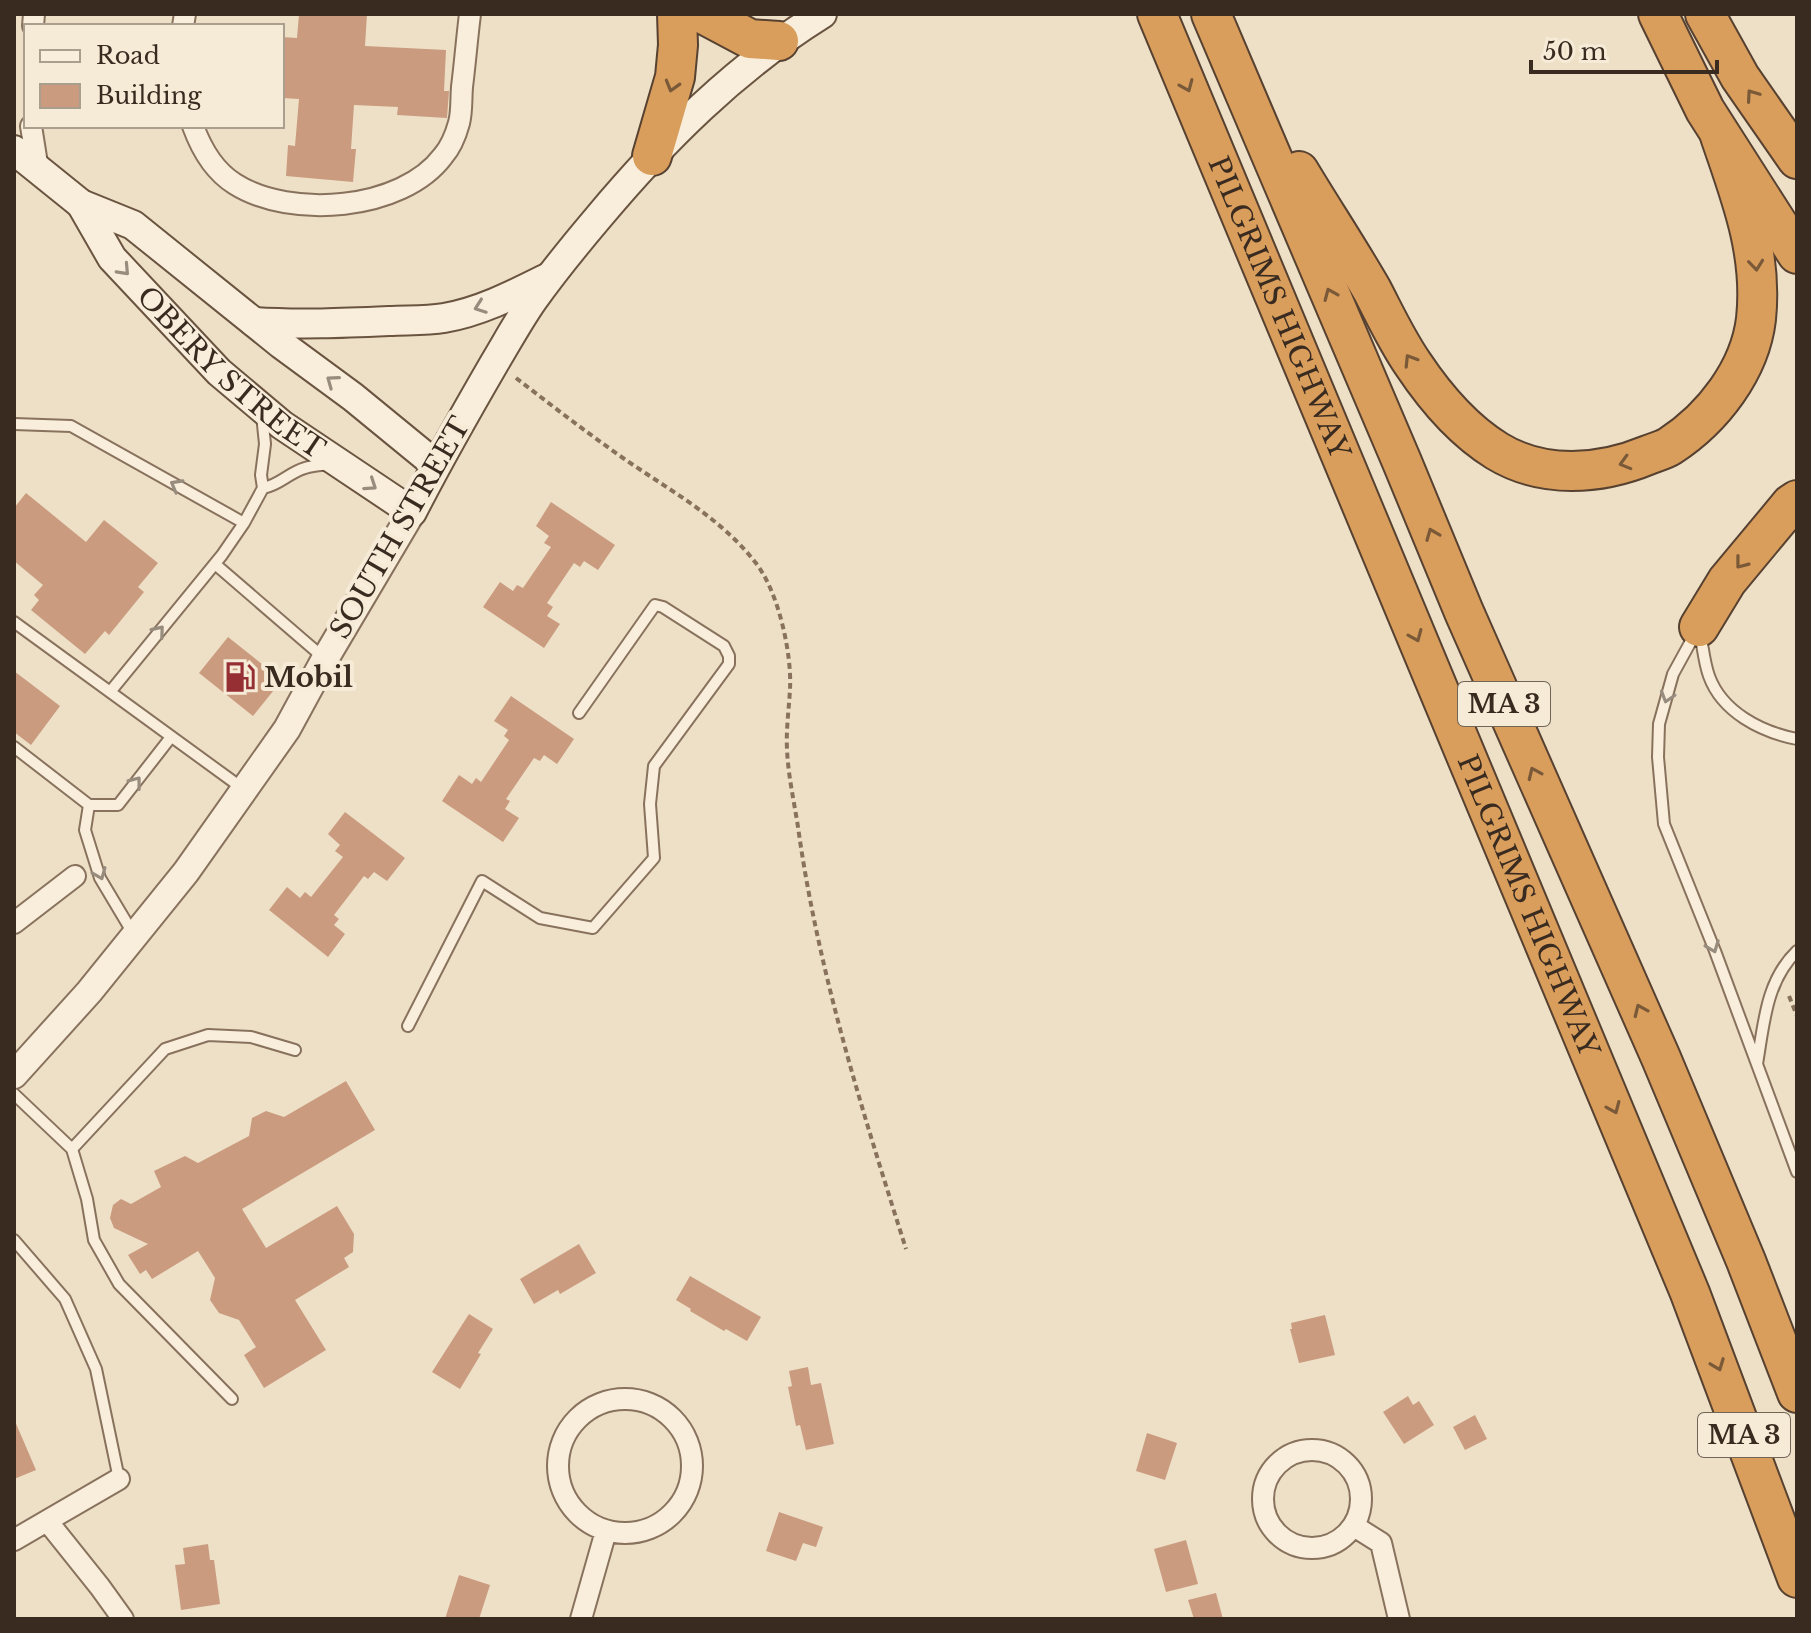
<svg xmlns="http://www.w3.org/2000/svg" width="1811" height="1633" font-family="'Libre Baskerville',serif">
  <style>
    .building { fill: #ca9b7f }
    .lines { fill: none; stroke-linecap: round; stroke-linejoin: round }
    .service-casing { stroke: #89725d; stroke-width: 14 }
    .minor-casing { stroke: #89725d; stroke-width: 24 }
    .tertiary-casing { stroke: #89725d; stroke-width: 30 }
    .secondary-casing { stroke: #6a5440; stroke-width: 32 }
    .motorway-casing { stroke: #574131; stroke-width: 42 }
    .path { stroke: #89725d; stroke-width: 4; stroke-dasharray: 6 4; stroke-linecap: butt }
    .service { stroke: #f8eedb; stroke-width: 10 }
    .minor { stroke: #f8eedb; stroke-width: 20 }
    .tertiary { stroke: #f8eedb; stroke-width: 26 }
    .secondary { stroke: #f8eedb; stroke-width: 28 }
    .motorway { stroke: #d99d5c; stroke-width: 38 }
    .oneway { stroke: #795938 }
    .oneway2 { stroke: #988c7e }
    .labels { text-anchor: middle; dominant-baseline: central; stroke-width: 8; stroke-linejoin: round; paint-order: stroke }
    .shield { fill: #f5ebd7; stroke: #716557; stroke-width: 2 }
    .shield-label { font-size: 26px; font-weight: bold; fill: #392b20 }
    .street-label { font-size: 28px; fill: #392b20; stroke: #f5ebd7 }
    .poi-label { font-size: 28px; font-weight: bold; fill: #392b20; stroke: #f5ebd7; text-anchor: start }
  </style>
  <rect width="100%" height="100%" fill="#ede0c7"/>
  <path class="building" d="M299 14H367L365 46 446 50 444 91H449L447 118 397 115 398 107 354 105 351 149H356L353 182 286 176 288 145 295 146 299 99 282 98V37L297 38Z
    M26 493 86 542 104 520 158 563 138 587 144 592 109 635 105 631 85 654 31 610 39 600 34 595 43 585 14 561V508Z
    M551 502 615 545 598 570 584 561 580 567 574 563 547 603 553 607 547 616 560 624 544 648 483 607 500 582 513 591 517 585 523 588 551 547 544 543 549 536 536 526Z
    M228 637 282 680 253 716 199 673Z
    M14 671 60 706 31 745 14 732Z
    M511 696 574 739 557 764 544 755 540 761 534 758 506 799 510 801 505 809 519 818 503 842 442 801 459 775 472 784 476 778 481 782 509 740 504 736 508 730 494 721Z
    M345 812 405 858 387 881 374 872 368 879 364 876 334 915 339 919 334 925 345 934 328 957 269 910 287 887 300 898 305 892 311 897 343 857 335 851 340 845 328 834Z
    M346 1081 375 1130 242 1209 266 1248 337 1206 354 1234 353 1252 344 1258 349 1267 295 1300 326 1350 264 1388 244 1355 256 1347 239 1320 219 1313 210 1300 215 1278 198 1251 152 1279 146 1270 140 1274 128 1255 148 1244 114 1228 110 1218 113 1205 121 1199 131 1204 161 1187 154 1171 185 1156 198 1163 249 1136 252 1118 266 1111 284 1117Z
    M579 1244 596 1273 560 1294 558 1290 534 1304 520 1279Z
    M690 1276 761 1317 747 1341 726 1329 724 1331 690 1311 691 1309 676 1300Z
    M469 1314 493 1329 478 1353 481 1354 460 1389 432 1372Z
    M1325 1315 1335 1355 1299 1363 1290 1329H1292L1291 1323Z
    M808 1367 811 1385 821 1383 834 1444 806 1450 800 1425 796 1426 788 1387 792 1386 789 1371Z
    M1408 1396 1413 1405 1419 1401 1434 1425 1404 1444 1383 1412Z
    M1475 1415 1487 1439 1465 1450 1453 1427Z
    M14 1419 36 1470 14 1479Z
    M1147 1433 1177 1443 1165 1480 1136 1471Z
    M779 1512 823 1527 816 1547 803 1543 796 1561 766 1551Z
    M1186 1540 1198 1584 1166 1592 1154 1549Z
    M208 1544 210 1560H214L220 1604 181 1610 175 1565 185 1564 183 1548Z
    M459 1575 490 1585 479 1619H445Z
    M1216 1593 1223 1619H1194L1188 1600Z"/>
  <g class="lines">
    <defs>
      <path id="service" d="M14 424 71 426 244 523
        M263 488C280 485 288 473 305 468 313 465 323 465 331 464
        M215 564 324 658
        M14 622 242 788
        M1696 632 1673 674 1659 724 1658 757 1664 824 1715 951 1797 1172
        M1700 633C1703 647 1704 662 1709 676 1722 712 1761 732 1797 739
        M110 692 222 555 244 523 263 488 261 475 265 444 262 415
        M14 747 89 805H118L171 737
        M89 805 85 830 100 878 134 935
        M408 1026 482 881 540 918 593 928 654 858 650 804 654 766 729 664V656L724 646 663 607 655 605 579 713
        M1757 1064C1764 1023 1766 981 1797 951
        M14 1094 72 1149 165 1049 208 1035 251 1037 295 1050
        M72 1149 87 1199 94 1240 119 1284 232 1399
        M14 1240 65 1299 96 1369 119 1479"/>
      <path id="minor" d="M33 26 34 14
        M183 26 185 14
        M31 126 38 170
        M193 126C201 148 214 171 235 184 290 219 402 211 443 156 450 148 456 134 459 123 462 112 461 99 462 87 465 63 467 38 470 14
        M14 923 75 876
        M558 1466a67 67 0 1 1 134 0a67 67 0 1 1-134 0Z
        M1263 1499a49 49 0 1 1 98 0a49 49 0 1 1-98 0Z
        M48 1522 100 1587 123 1619
        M1354 1526 1381 1543 1399 1619
        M14 1540 119 1479
        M581 1619 606 1531"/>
      <path id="tertiary" d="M14 1075 89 992 186 872 287 729 325 659 412 512"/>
      <g id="secondary">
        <path d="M14 150 81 204 133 225 281 344 353 397 436 465"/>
        <path id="s1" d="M81 204 112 258 219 372 282 425 412 512C438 461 466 412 495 362 507 342 519 320 533 300 553 272 575 245 597 219 663 140 734 69 822 14"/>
        <path d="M254 322C299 325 344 323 389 321 407 320 426 321 444 318 480 312 515 294 547 278"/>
      </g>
      <g id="motorway">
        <path d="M703 14 750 39 779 41"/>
        <path id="s2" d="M1157 14 1690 1293 1797 1578"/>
        <path d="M1211 14 1402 462 1464 612 1661 1058 1746 1261 1797 1393"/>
        <path d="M1658 14 1705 110 1797 254"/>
        <path d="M1705 14 1740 77 1797 159"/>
        <path d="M652 156 675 77 678 45 677 14"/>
        <path d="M1299 171C1323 211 1349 250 1372 290 1385 315 1397 341 1413 364 1435 397 1463 430 1497 451 1543 479 1600 475 1648 455 1655 452 1664 450 1670 446 1713 418 1750 370 1756 319 1763 253 1741 197 1720 136"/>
        <path d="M1699 627 1727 581 1791 504 1797 500"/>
      </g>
    </defs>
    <use href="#service" class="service-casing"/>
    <use href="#minor" class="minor-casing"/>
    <use href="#tertiary" class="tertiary-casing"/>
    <use href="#secondary" class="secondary-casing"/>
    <use href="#motorway" class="motorway-casing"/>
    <path class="path" d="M516 378C551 405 586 432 623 458 669 490 720 517 755 562 778 590 792 653 790 689 789 709 786 728 787 749 788 775 794 801 798 827 818 971 862 1110 906 1249
      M1789 996 1797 1016"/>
    <use href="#service" class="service"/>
    <use href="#minor" class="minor"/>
    <use href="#tertiary" class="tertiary"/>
    <use href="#secondary" class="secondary"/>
    <use href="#motorway" class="motorway"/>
  </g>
  <defs><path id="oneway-chevron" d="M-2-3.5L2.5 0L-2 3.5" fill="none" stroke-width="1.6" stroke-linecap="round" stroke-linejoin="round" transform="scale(2)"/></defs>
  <g class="oneway">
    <use href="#oneway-chevron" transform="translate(672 86) rotate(106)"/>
    <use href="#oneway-chevron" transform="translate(1187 86) rotate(67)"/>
    <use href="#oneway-chevron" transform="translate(1752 95) rotate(-125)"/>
    <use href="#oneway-chevron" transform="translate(1756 265) rotate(84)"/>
    <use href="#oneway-chevron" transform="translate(1330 294) rotate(-113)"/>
    <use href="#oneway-chevron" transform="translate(1410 360) rotate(-122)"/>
    <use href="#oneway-chevron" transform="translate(1625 463) rotate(164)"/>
    <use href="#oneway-chevron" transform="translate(1432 534) rotate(-112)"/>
    <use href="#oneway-chevron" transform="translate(1741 563) rotate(128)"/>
    <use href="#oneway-chevron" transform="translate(1416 636) rotate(67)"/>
    <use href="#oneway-chevron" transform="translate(1534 773) rotate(-114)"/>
    <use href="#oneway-chevron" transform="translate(1640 1010) rotate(-114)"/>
    <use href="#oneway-chevron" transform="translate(1614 1108) rotate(67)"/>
    <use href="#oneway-chevron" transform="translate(1718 1365) rotate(69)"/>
  </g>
  <g class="oneway2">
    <use href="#oneway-chevron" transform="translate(124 270) rotate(47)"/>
    <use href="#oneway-chevron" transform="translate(480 307) rotate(160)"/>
    <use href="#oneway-chevron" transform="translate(332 381) rotate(-144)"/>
    <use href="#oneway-chevron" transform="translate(176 485) rotate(-151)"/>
    <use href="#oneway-chevron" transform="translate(371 485) rotate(34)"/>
    <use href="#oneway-chevron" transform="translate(159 631) rotate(-50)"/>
    <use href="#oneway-chevron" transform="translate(1667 697) rotate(107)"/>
    <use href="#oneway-chevron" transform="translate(136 782) rotate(-52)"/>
    <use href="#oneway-chevron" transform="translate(100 874) rotate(68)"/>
    <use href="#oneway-chevron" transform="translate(1713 947) rotate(69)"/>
  </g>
  <defs>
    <symbol id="fuel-bare" viewBox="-9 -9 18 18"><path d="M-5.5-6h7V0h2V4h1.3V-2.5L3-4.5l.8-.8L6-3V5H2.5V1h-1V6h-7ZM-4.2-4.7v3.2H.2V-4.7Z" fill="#962f34" stroke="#f5ebd7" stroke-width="2.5" paint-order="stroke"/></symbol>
  </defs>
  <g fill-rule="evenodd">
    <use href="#fuel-bare" x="218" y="655" width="44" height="44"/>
  </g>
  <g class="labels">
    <g class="shield">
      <rect x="1458" y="682" width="92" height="44" rx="6"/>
      <rect x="1698" y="1413" width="92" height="44" rx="6"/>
    </g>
    <g class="shield-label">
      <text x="1504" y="704">MA 3</text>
      <text x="1744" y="1435">MA 3</text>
    </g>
    <g class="street-label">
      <text stroke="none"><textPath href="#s2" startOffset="318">PILGRIMS HIGHWAY</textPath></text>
      <text stroke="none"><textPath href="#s1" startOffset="228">OBERY STREET</textPath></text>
      <text transform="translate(400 528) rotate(-60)">SOUTH STREET</text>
      <text stroke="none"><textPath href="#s2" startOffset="966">PILGRIMS HIGHWAY</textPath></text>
    </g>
    <g class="poi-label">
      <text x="264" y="677">Mobil</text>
    </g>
  </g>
  <rect width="1811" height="1633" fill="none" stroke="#392b20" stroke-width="32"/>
  <rect x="24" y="24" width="260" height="104" fill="#f5ebd7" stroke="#aa9e8e" stroke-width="2"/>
  <rect x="40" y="50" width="40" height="12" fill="#f8eedb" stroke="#aa9e8e" stroke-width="2"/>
  <text x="96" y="64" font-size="24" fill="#392b20">Road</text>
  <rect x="40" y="84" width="40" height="24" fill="#ca9b7f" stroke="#aa9e8e" stroke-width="2"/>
  <text x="96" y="104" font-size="24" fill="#392b20">Building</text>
  <path d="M1531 60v12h186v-12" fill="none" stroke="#392b20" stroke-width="4"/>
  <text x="1543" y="60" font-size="24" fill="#392b20" stroke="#f5ebd7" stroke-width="6" paint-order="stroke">50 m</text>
</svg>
